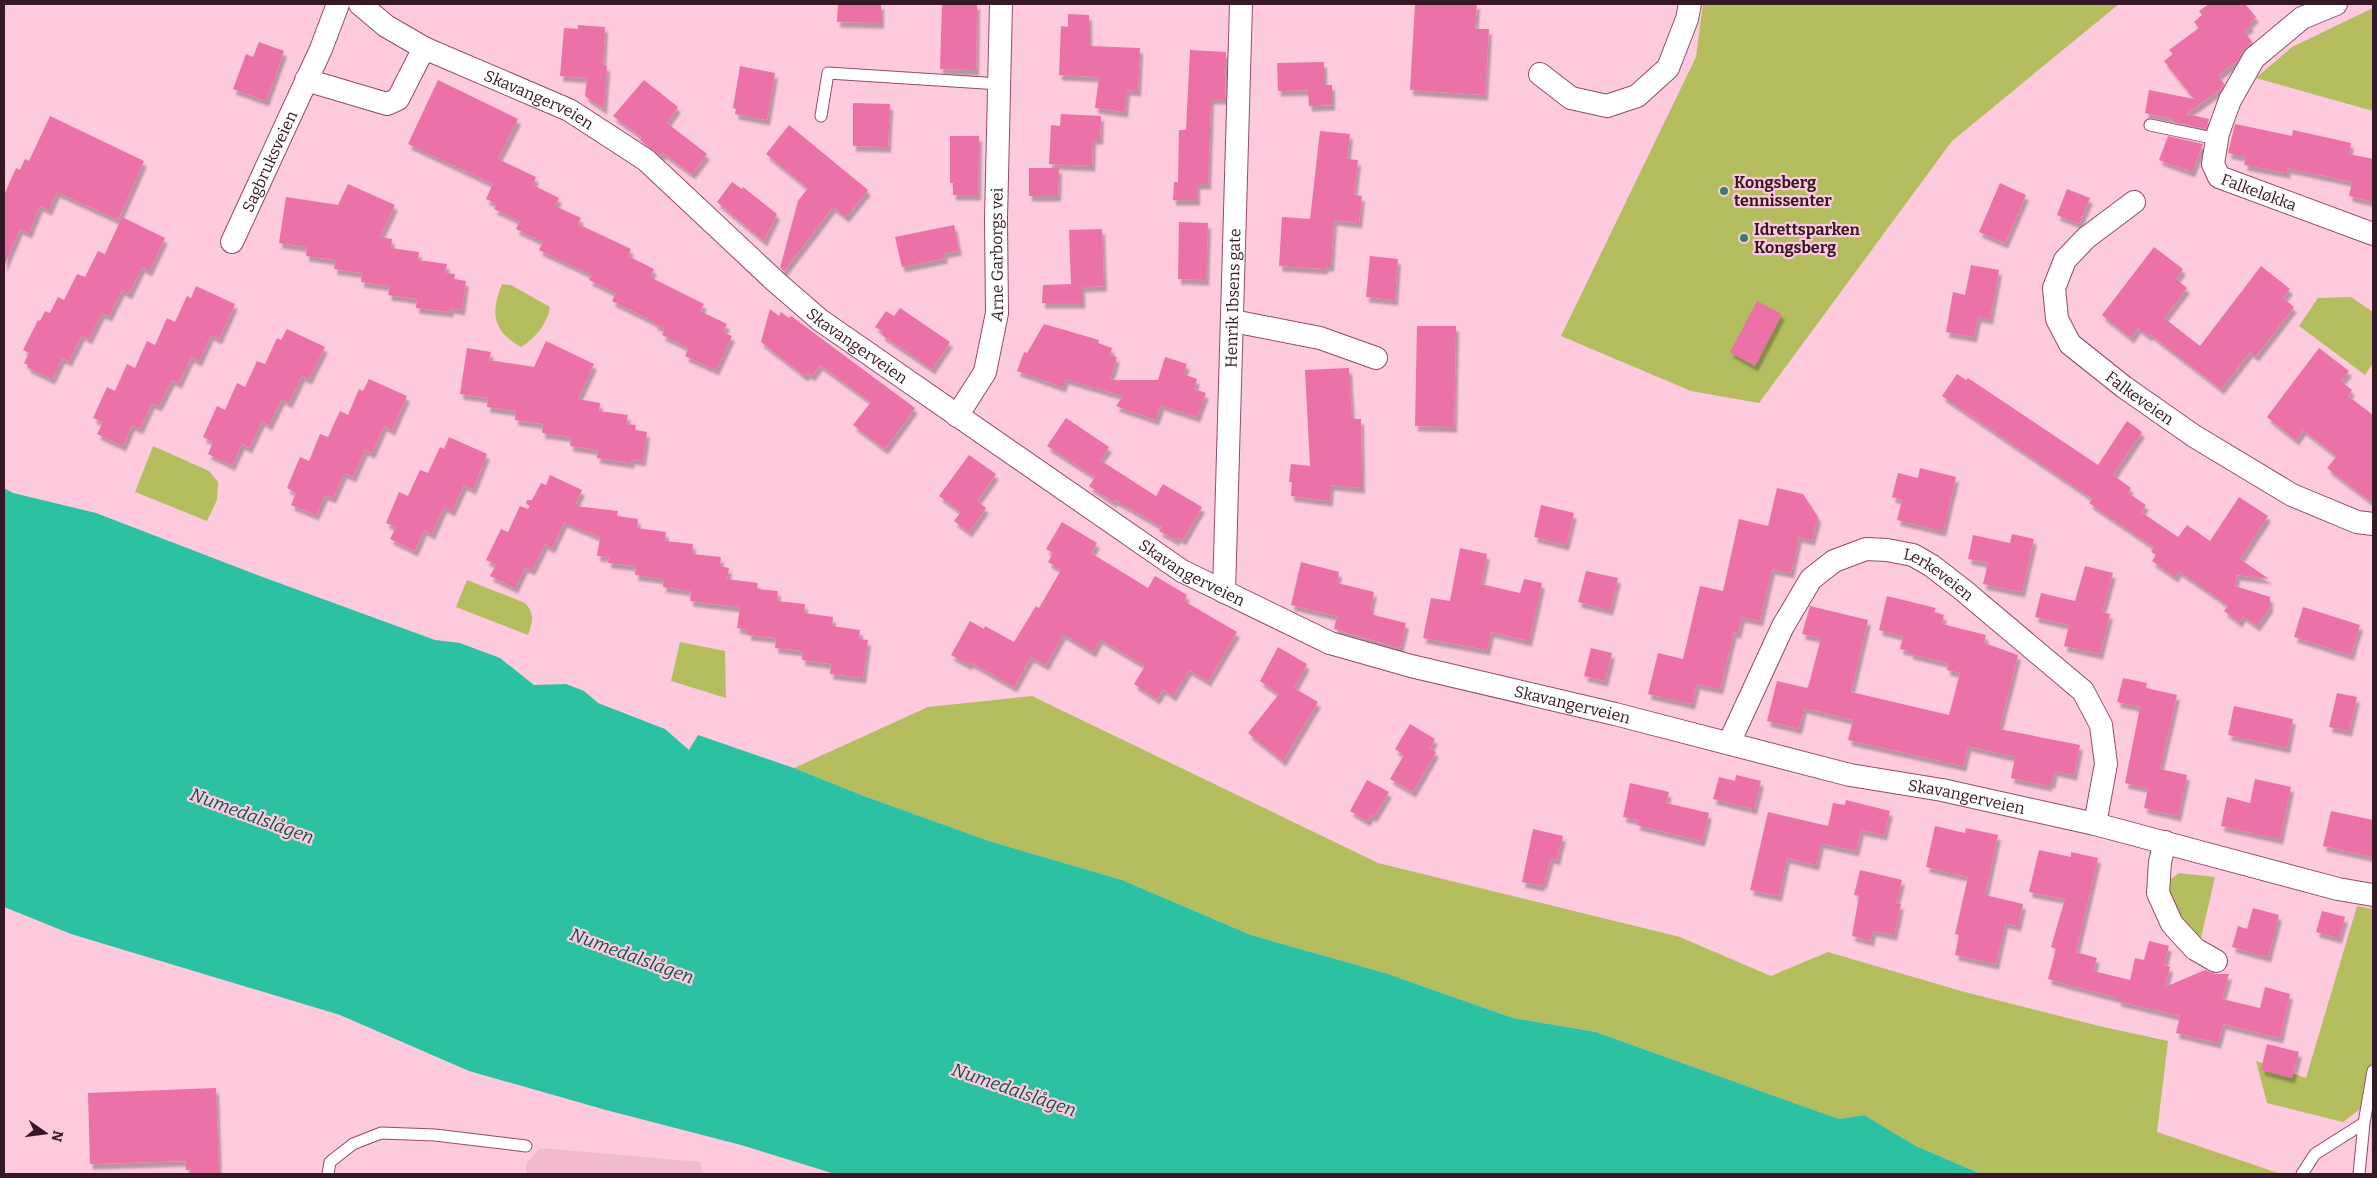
<svg xmlns="http://www.w3.org/2000/svg" width="2377" height="1178" font-family="Bitter,serif">
  <style>
    .built { fill: #f1bacf }
    .green { fill: #b4be5f }
    .water { fill: #2bc1a2 }
    .building { fill: #eb71a6; filter: url(#shadow) }
    .lines { fill: none; stroke-linecap: round; stroke-linejoin: round }
    .lane-casing { stroke: #944a6a; stroke-width: 13 }
    .street-casing { stroke: #944a6a; stroke-width: 24 }
    .lane { stroke: #fff; stroke-width: 11 }
    .street { stroke: #fff; stroke-width: 22 }
    .poi-dot { fill: #3b7c6b; stroke: #fecadd; stroke-width: 2 }
    .labels { text-anchor: middle; dominant-baseline: central; stroke-width: 4.5; stroke-linejoin: round; paint-order: stroke }
    .street-label { font-size: 16px; fill: #361725; stroke: #fecadd }
    .poi-label { font-size: 16px; font-weight: bold; fill: #361725; stroke: #fecadd; text-anchor: start }
    .water-label { font-size: 18px; font-style: italic; fill: #015646; stroke: #fecadd }
  </style>
  <defs>
    <filter id="shadow"><feDropShadow dx="3" dy="5.5" stdDeviation="1" flood-color="#0004"/></filter>
  </defs>
  <rect width="100%" height="100%" fill="#fecadd"/>
  <path class="built" d="M540 1148 701 1162 702 1174H526V1164Z"/>
  <path class="green" d="M1703 4H2119L1952 141 1759 403 1691 391 1561 336 1696 57Z
    M2373 8V111L2256 78 2292 47Z
    M502 284 511 285 550 307C547 324 536 338 521 347 493 331 490 314 502 284Z
    M2351 297 2373 312V363L2365 375 2299 326 2318 298Z
    M153 446 209 471 218 482 217 500 207 521 135 492Z
    M467 580 525 603C535 614 533 621 528 635L456 607Z
    M680 642 725 651 726 698 671 681Z
    M1032 696 1378 863 1680 937 1771 976 1828 952 1961 991 2099 1026 2168 1041 2157 1132 2281 1174H1981L1916 1146 1864 1115 1839 1119 1596 1032 1513 1018 1385 973 1251 935 1122 880 989 841 864 796 794 768 928 707Z
    M2179 873 2215 877 2200 942 2172 909 2167 882Z
    M2357 906 2373 909V1114L2364 1106 2343 1122 2267 1103 2256 1061 2306 1078Z"/>
  <path class="water" d="M4 488 13 493 96 513 260 576 435 640 460 643 500 658 534 685 566 684 584 691 598 703 665 729 689 750 698 735 794 768 864 796 989 841 1122 880 1251 935 1385 973 1513 1018 1596 1032 1839 1119 1864 1115 1916 1146 1981 1174H835L741 1145 606 1110 469 1071 340 1015 71 934 4 907Z"/>
  <path class="building" d="M838 4H881V23L837 22Z
    M942 4H977L976 70 940 69Z
    M1415 4H1477L1475 29H1489L1485 95 1410 90Z
    M2209 4H2245L2256 17 2249 23 2251 26 2244 31 2252 42 2243 51 2237 61 2218 75 2224 84 2222 88 2186 114 2209 119 2206 129 2173 122 2174 119 2145 113 2149 90 2194 99 2164 61 2173 54 2169 50 2199 28 2194 22 2202 15 2199 11Z
    M1068 14 1089 15V46L1140 48 1138 91 1127 90 1125 112 1095 108 1099 77 1059 75 1061 26 1068 27Z
    M578 25 605 27 603 65 607 66 604 109 585 96 587 78 560 76 564 28 578 29Z
    M259 42 284 51 266 101 233 89 246 54 253 57Z
    M1190 50 1226 52 1225 99H1211L1208 184H1197V200H1173L1174 182H1178L1179 130H1186Z
    M1324 62V85H1332V105L1309 106 1308 90 1278 91 1277 63Z
    M740 66 775 73 767 120 735 114 736 109 733 108Z
    M438 80 518 119 498 159 536 177 533 185 559 198 555 206 581 218 578 224 631 249 628 256 654 269 650 277 704 304 700 311 727 324 723 332 732 336 716 370 685 356 689 348 662 335 665 329 654 324 655 322 612 301 616 293 589 280 592 275 539 250 543 242 516 229 520 221 494 209 497 204 486 199 493 184 408 144Z
    M644 80 678 107 667 123 707 154 692 174 663 153 661 156 640 140 642 137 613 116Z
    M853 103 890 104 888 147 853 146Z
    M1061 114 1101 116 1100 139H1093L1092 166 1049 164 1051 125 1060 126Z
    M50 116 144 161 118 220 57 192 49 210 40 206 29 233 20 229 4 266V195L16 168 20 170 25 159 29 161Z
    M2235 124 2292 136 2293 130 2351 143 2349 154 2373 159V202L2349 196 2352 182 2288 168 2287 173 2244 165 2246 157 2228 153Z
    M789 125 868 190 846 217 833 207 784 271 780 268 798 201 808 188 766 154Z
    M1320 131 1350 134 1347 159 1358 160 1354 195 1362 196 1359 223 1334 220 1331 266H1325V269L1279 266 1282 217 1310 219Z
    M950 136H979L978 195H953V183H950Z
    M2168 136 2203 144 2192 172 2159 160Z
    M1029 168H1059L1058 196H1029Z
    M732 182 742 189 743 187 777 214 764 241 717 202Z
    M2000 183 2026 195 2005 243 1979 232Z
    M348 184 395 205 380 237 392 239 391 248 419 252 418 260 447 264 445 273 455 274 454 279 466 281 462 310 451 308 450 312 416 308 417 299 388 295 390 286 361 282 362 273 334 269 335 260 306 256 307 247 279 243 286 197 338 205Z
    M2067 189 2090 198 2079 224 2057 215Z
    M122 217 165 238 149 271 142 267 129 294 122 290 109 316 102 313 89 339 82 335 69 361 62 358 52 379 27 367 28 365 24 363 29 353 23 350 38 320 40 321 45 311 50 313 58 297 64 300 77 274 85 277 98 251 105 254Z
    M1179 222 1208 223 1206 280 1178 279Z
    M954 225 959 250 944 253 945 258 902 267 895 237Z
    M1102 229 1104 286 1082 287V303H1042L1043 285 1071 284 1069 230Z
    M2154 247 2183 269 2176 279 2187 288 2164 318 2200 346 2261 266 2290 289 2283 298 2294 307 2256 356 2250 352 2221 389 2150 334 2149 336 2138 328 2131 338 2102 315Z
    M1370 256 1398 259 1395 300 1366 297Z
    M1971 265 1999 270 1990 319 1978 317 1974 337 1946 332 1953 292 1965 295Z
    M196 286 235 304 219 339 211 335 199 361 191 357 179 383 172 380 159 406 152 403 140 429 132 425 123 446 97 434 103 422 93 418 107 387 115 391 127 364 135 368 147 341 155 345 167 318 175 322 187 296 191 298Z
    M1757 301 1782 314 1755 366 1730 352Z
    M900 308 950 342 932 369 882 335 883 332 875 327 886 311 894 316Z
    M770 309 779 316 781 312 789 318 791 316 915 408 885 449 853 425 871 402 820 365 812 376 808 373 805 376 761 342Z
    M1044 324 1099 340 1098 343 1112 348 1110 355 1117 357 1110 380H1158L1165 357 1187 364 1183 374 1197 379 1194 389 1206 393 1197 417 1161 405 1156 420 1116 406 1123 396 1066 379 1063 387 1017 371 1024 352 1027 353Z
    M1417 326H1456L1454 427 1415 426Z
    M287 329 325 347 309 379 302 376 289 403 282 399 269 425 262 421 249 448 242 444 232 465 208 454 213 442 203 437 217 406 225 410 237 383 245 387 257 361 265 364 277 338 281 340Z
    M546 341 594 364 578 399 600 403 599 411 628 415 626 424 636 425 635 430 647 432 643 461 632 459 631 463 597 458 598 450 570 446 571 437 542 433 543 424 515 420 516 411 487 407 488 398 460 394 467 348 491 352 489 360 534 367Z
    M2319 348 2349 371 2341 381 2352 390 2348 396 2373 415V503L2327 468 2337 456 2303 430 2296 440 2267 417Z
    M1349 368 1352 419H1361L1362 488 1331 485 1330 501 1291 496 1292 482H1289L1291 464 1310 466 1305 370Z
    M1957 374 1966 380 1968 378 2098 465 2127 421 2142 432 2113 475 2131 488 2128 493 2146 505 2141 512 2178 537 2187 525 2210 541 2239 497 2268 516 2240 559 2269 579 2237 575 2235 586 2270 597V607L2257 626 2243 616 2239 622 2224 611 2228 606 2218 598 2179 571 2175 577 2152 561 2156 555 2151 552 2154 547 2089 503 2093 499 1942 396Z
    M369 379 407 396 392 430 384 426 372 453 365 450 353 477 344 473 333 498 325 495 316 515 291 505 296 493 287 488 300 457 309 461 320 434 328 437 340 411 348 415 359 389 363 391Z
    M1066 418 1109 447 1100 460 1156 496 1163 484 1202 507 1183 540 1178 537 1176 540 1159 531 1162 527 1115 500 1113 502 1089 486 1095 477 1047 446Z
    M449 437 487 454 473 489 464 485 452 511 444 507 432 534 424 530 415 551 390 539 396 527 386 523 399 492 408 496 420 470 428 473 440 447 444 449Z
    M969 455 996 474 977 501 986 508 969 532 954 521 961 512 939 496Z
    M1920 468 1956 477 1943 531 1897 520 1902 500 1892 497 1898 473 1918 478Z
    M550 475 582 490 575 506 618 511 617 516 638 519 637 528 666 532 665 541 693 544 692 554 721 557 720 566 729 568 727 579 758 583 757 589 778 591 777 601 805 604 804 613 833 617 832 626 860 630 859 639 868 640 863 678 830 674 831 664 802 660 803 651 775 648 776 638 748 635V630L737 628 740 607 690 601 691 591 663 587 664 579 635 575 636 566 608 563 609 557 597 556 600 537 564 522 552 548 545 544 532 570 525 567 515 588 490 576 496 565 486 560 501 529 508 532 520 506 528 509 530 506 526 504 527 500H532L541 483 546 485Z
    M1777 488 1803 494 1818 517 1812 540 1799 537 1791 573 1772 569 1760 621 1742 617 1738 633 1734 632 1720 689 1697 684 1692 704 1648 694 1658 653 1683 659 1700 586 1723 591 1739 519 1768 526Z
    M1541 505 1574 513 1566 545 1534 537Z
    M1062 522 1097 543 1091 553 1148 588 1155 576 1187 595 1184 601 1237 632 1208 681 1189 670 1173 696 1163 689 1157 699 1134 684 1145 666 1100 639 1093 652 1063 634 1046 665 1031 657 1014 687 970 662 969 665 951 655 970 621 984 629 985 626 1014 642 1036 606 1039 608 1061 570 1048 562 1053 553 1046 549Z
    M2012 534 2034 539 2022 592 1983 584 1988 563 1968 559 1973 535 2010 543Z
    M1460 548 1487 554 1481 584 1520 593 1524 579 1542 583 1529 641 1491 632 1487 650 1423 638 1431 598 1450 601Z
    M1301 562 1339 572 1337 583 1374 592 1370 609 1374 610 1373 615 1406 623 1400 648 1334 629 1337 616 1291 605Z
    M2085 566 2113 573 2102 612 2110 614 2100 654 2064 646 2069 625 2035 617 2041 593 2075 601Z
    M1586 571 1618 578 1610 610 1578 602Z
    M1887 596 1936 608 1934 612 1944 615 1942 624 1986 635 1984 643 2018 655 1999 729 2080 745 2074 775 2055 771 2052 783H2049V786L2011 778 2015 757 1968 746 1963 766 1848 740 1853 720 1804 708 1799 729 1767 721 1777 681 1807 688 1809 684 1821 638 1802 634 1810 606 1868 620 1851 692 1949 715 1960 673 1947 670 1948 663 1910 654V651L1900 649 1903 636 1879 630Z
    M2303 607 2360 625 2351 655 2294 637Z
    M1278 647 1307 664 1294 688 1318 702 1283 761 1248 733 1279 694 1260 681Z
    M1591 648 1612 653 1605 681 1584 676Z
    M2123 678 2147 683 2146 688 2177 695 2160 769 2187 775 2178 816 2144 808 2148 788 2125 783 2140 707 2117 702Z
    M2337 693 2357 697 2349 731 2329 727Z
    M2234 706 2293 719 2287 748 2228 735Z
    M1410 724 1435 739 1430 748 1436 752 1413 792 1390 779 1404 755 1395 749Z
    M1736 775 1761 781 1754 809 1713 799 1719 777 1735 781Z
    M2255 779 2291 787 2280 839 2221 826 2227 797 2250 803Z
    M1367 780 1389 792 1374 817 1371 815 1367 821 1350 811Z
    M1630 783 1669 792 1666 803 1709 813 1702 841 1637 825 1638 820 1623 817Z
    M1846 800 1890 811 1884 835 1861 830 1856 851 1821 843 1816 865 1787 858 1779 896 1750 890 1768 812 1828 826 1833 803 1845 805Z
    M2331 811 2373 820V857L2323 846Z
    M1935 826 1965 833 1966 828 1998 835 1985 895 2023 904 2018 926 2005 923 1996 964 1955 955 1959 935 1955 934 1968 877 1926 867Z
    M1533 829 1563 836 1557 860 1551 858 1544 883H1542L1541 886 1522 882Z
    M2039 850 2071 857V852L2098 858 2076 952 2097 958 2093 971 2130 980 2135 958 2144 960 2149 941 2169 946 2164 965 2170 967 2165 987 2205 970 2216 974H2229L2222 999 2260 1008 2265 987 2290 994 2280 1038 2223 1024 2218 1043 2176 1033 2180 1016 2118 1001V998L2048 979 2056 949 2051 947 2065 899 2029 892Z
    M1860 870 1902 880 1896 903 1901 904 1894 935 1873 931 1871 941 1852 936 1859 896 1854 895Z
    M2253 908 2279 915 2268 957 2232 947 2238 926 2247 929Z
    M2322 911 2345 917 2339 938 2316 932Z
    M2267 1044 2299 1052 2292 1078 2261 1070Z
    M216 1088 219 1174H191V1170H186V1161L90 1164 88 1093Z"/>
  <g class="lines">
    <defs>
      <path id="lane" d="M821 116 828 73 1000 84
        M2150 125 2217 139
        M328 1174 330 1162 353 1144 381 1133 435 1135 526 1146
        M2302 1174 2315 1154 2364 1123
        M2359 1174 2364 1123 2373 1071"/>
      <g id="street">
        <path id="s1" d="M360 4 386 26 424 48 569 110 646 160 775 281 820 320 1182 571 1330 643 1411 666 1615 714 1850 775 1942 790 2095 824 2338 889 2373 895"/>
        <path id="s2" d="M2336 4 2302 18 2254 58 2230 100 2218 133 2213 164 2219 177 2373 234"/>
        <path d="M1540 74 1571 98 1607 106 1637 96 1668 68 1687 19 1690 4"/>
        <path d="M306 80 387 104 398 99 424 48"/>
        <path id="s3" d="M2134 202 2086 238 2065 260 2054 288 2057 319 2070 344 2124 387 2194 436 2292 495 2357 522 2373 524"/>
        <path id="s4" d="M232 242 321 49 338 4"/>
        <path d="M1233 321 1320 338 1376 358"/>
        <path id="s5" d="M957 416 985 372 997 313 996 219 1001 4"/>
        <path id="s6" d="M1224 592 1241 4"/>
        <path id="s7" d="M1729 743 1783 626 1811 579 1834 561 1866 549 1887 550 1913 555 1932 566 1963 590 2083 691 2101 725 2106 764 2095 824"/>
        <path d="M2165 842 2160 862 2158 893 2172 924 2195 949 2216 961"/>
      </g>
    </defs>
    <use href="#lane" class="lane-casing"/>
    <use href="#street" class="street-casing"/>
    <use href="#lane" class="lane"/>
    <use href="#street" class="street"/>
  </g>
  <g class="poi-dot">
    <circle cx="1724" cy="191" r="5"/>
    <circle cx="1744" cy="238" r="5"/>
  </g>
  <g class="labels">
    <g class="street-label">
      <text stroke="none"><textPath href="#s1" startOffset="204">Skavangerveien</textPath></text>
      <text stroke="none"><textPath href="#s4" startOffset="89">Sagbruksveien</textPath></text>
      <text stroke="none"><textPath href="#s2" startOffset="271">Falkeløkka</textPath></text>
      <text stroke="none"><textPath href="#s5" startOffset="171">Arne Garborgs vei</textPath></text>
      <text stroke="none"><textPath href="#s6" startOffset="294">Henrik Ibsens gate</textPath></text>
      <text stroke="none"><textPath href="#s1" startOffset="609">Skavangerveien</textPath></text>
      <text stroke="none"><textPath href="#s3" startOffset="268">Falkeveien</textPath></text>
      <text stroke="none"><textPath href="#s1" startOffset="1014">Skavangerveien</textPath></text>
      <text stroke="none"><textPath href="#s7" startOffset="326">Lerkeveien</textPath></text>
      <text stroke="none"><textPath href="#s1" startOffset="1419">Skavangerveien</textPath></text>
      <text stroke="none"><textPath href="#s1" startOffset="1824">Skavangerveien</textPath></text>
    </g>
    <g class="poi-label">
      <text x="1734" y="182">Kongsberg<tspan x="1734" dy="18">tennissenter</tspan></text>
      <text x="1754" y="229">Idrettsparken<tspan x="1754" dy="18">Kongsberg</tspan></text>
    </g>
    <g class="water-label">
      <text transform="translate(252 816) rotate(20)">Numedalslågen</text>
      <text transform="translate(632 956) rotate(20)">Numedalslågen</text>
      <text transform="translate(1014 1090) rotate(19)">Numedalslågen</text>
    </g>
  </g>
  <rect width="2377" height="1178" fill="none" stroke="#361725" stroke-width="10"/>
  <g transform="translate(45 1133) rotate(104)" stroke="#fecadd" stroke-width="4" paint-order="stroke">
  <path d="M0-4L9 19L0 12L-9 19Z" fill="#361725"/>
  <text y="-8" font-size="14" font-weight="bold" text-anchor="middle" fill="#361725">N</text>
  </g>
</svg>
